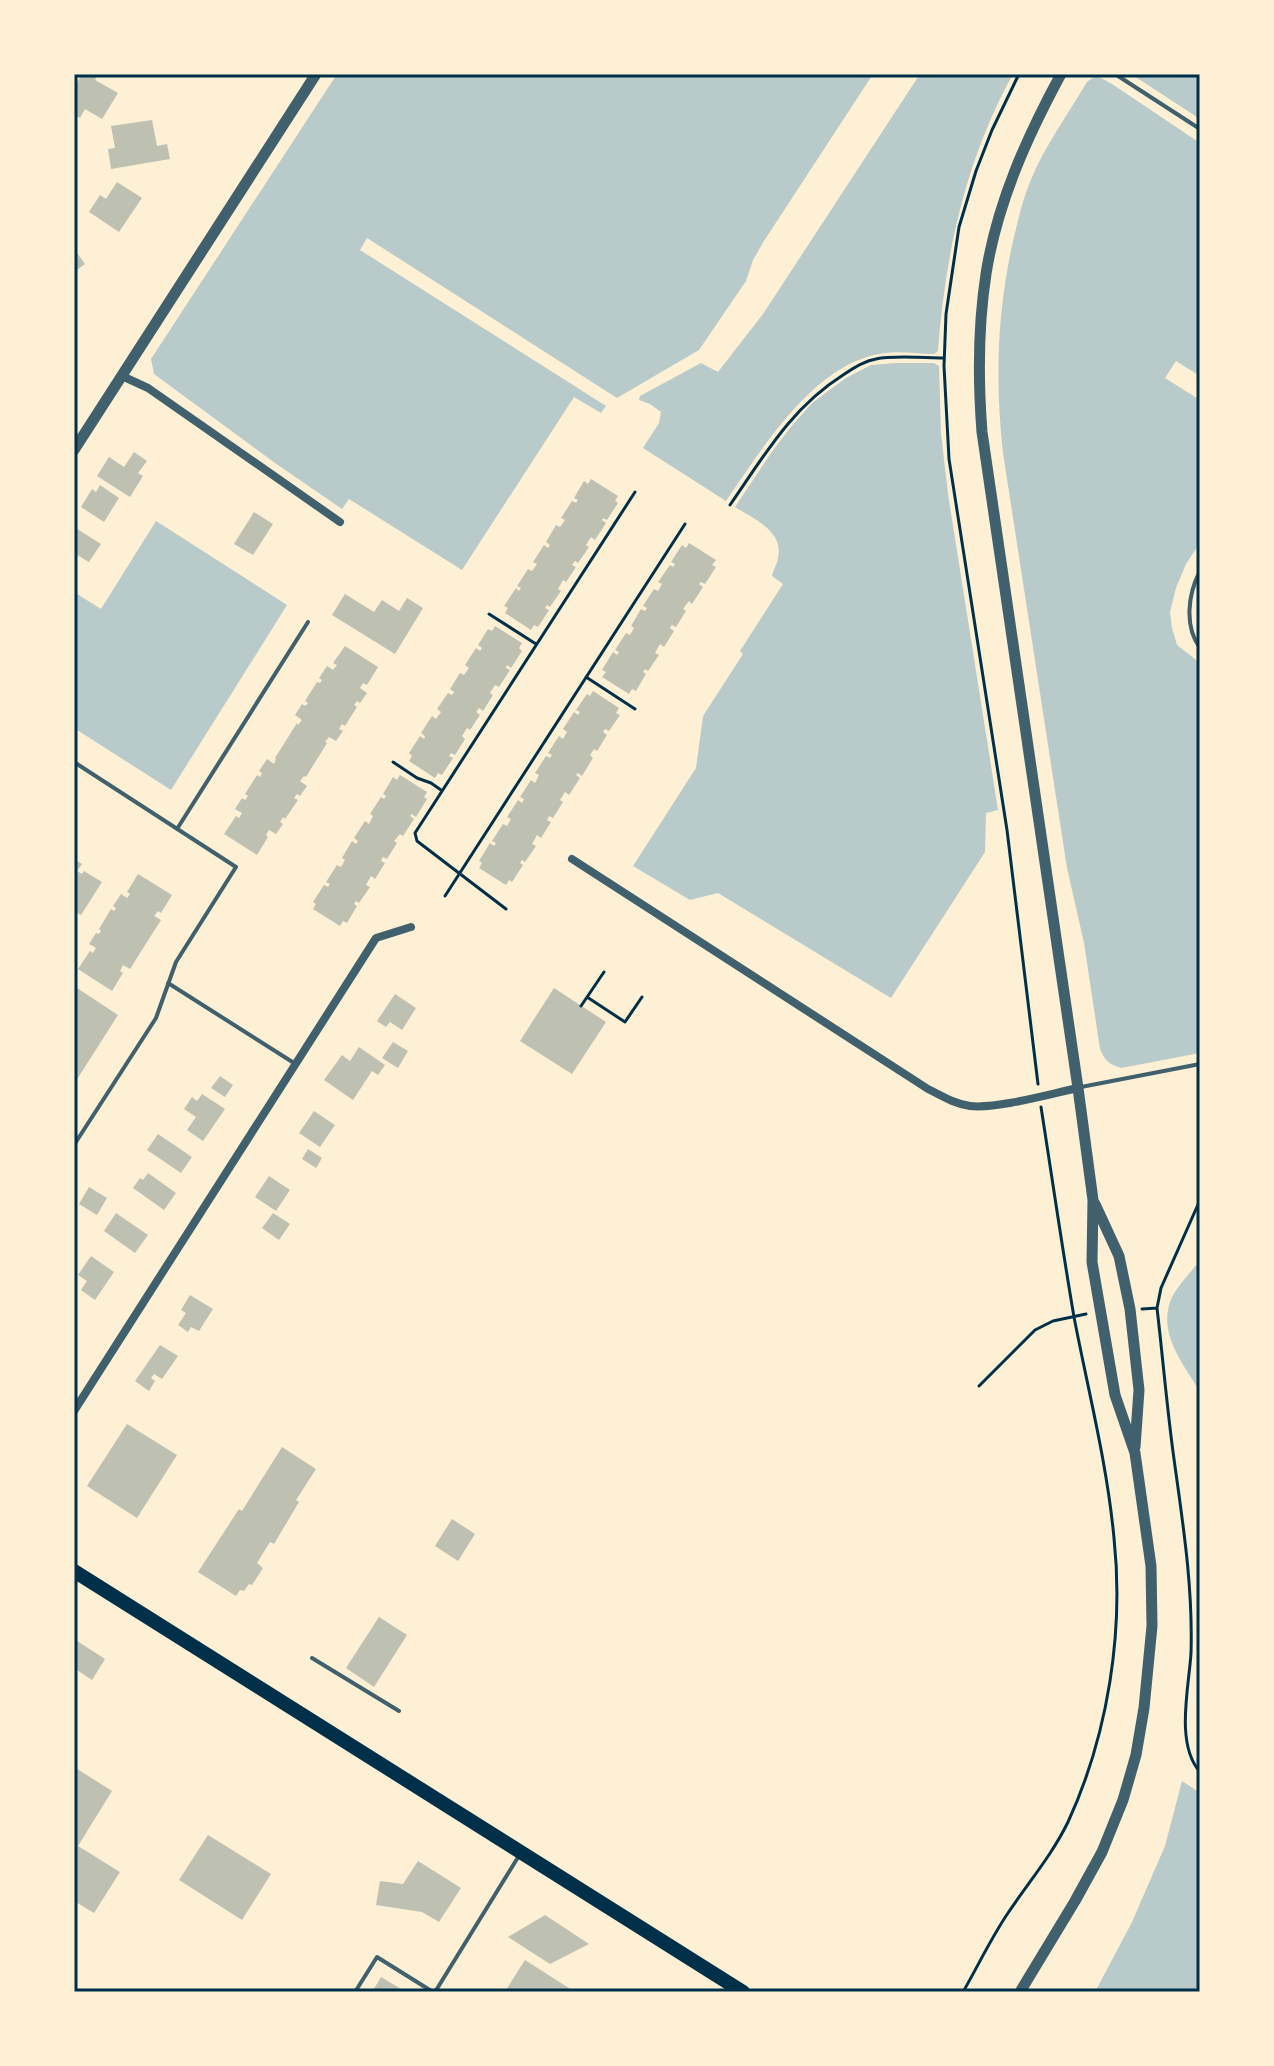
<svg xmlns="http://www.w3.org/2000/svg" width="1274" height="2066" font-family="'PT Sans',sans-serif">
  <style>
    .green { fill: #b9caca }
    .building { fill: #bec0b2 }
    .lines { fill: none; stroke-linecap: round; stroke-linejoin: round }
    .path { stroke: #003049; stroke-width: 3 }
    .service { stroke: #3f606c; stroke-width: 4 }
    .minor { stroke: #3f606c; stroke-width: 8 }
    .tertiary { stroke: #3f606c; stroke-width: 11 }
    .primary { stroke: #003049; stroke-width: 14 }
    .neatline { fill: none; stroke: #003049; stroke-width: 3 }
  </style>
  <rect width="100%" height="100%" fill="#fdf0d5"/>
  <path class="green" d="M337 74H873L764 241 753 260 746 281 699 350 617 398 367 238 360 250 606 406 601 413 574 397 462 570 349 499 342 509 275 463 154 374 151 359Z
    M920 74H1013C966 159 945 254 938 351L934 354C918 354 901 351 885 353 815 361 762 449 726 501L643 448 659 423 661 412 650 404 639 400 640 396 701 363 718 372 763 314Z
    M1131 74H1200V119Z
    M1094 77 1101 78 1112 84 1200 143V376L1176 361 1165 378 1200 400V543L1186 564 1176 588 1170 612 1172 628 1177 645 1200 663V1053L1121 1068C1109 1064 1105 1061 1100 1049L1084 943 1067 868 1003 453C995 380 997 313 1013 241 1018 221 1022 201 1030 182 1044 147 1068 114 1087 82Z
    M897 363H934L939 366 941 433 948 494 998 810 986 813 985 852 891 998 718 893 690 900 633 866 696 768 703 716 743 654 740 651 783 584 772 576C773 570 777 565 778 558 784 531 754 519 735 507L771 453 790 428 812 403 846 378 871 365Z
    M156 521 287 605 171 790 74 728V592L101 609Z
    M1200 1260V1392C1183 1363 1155 1331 1173 1295 1180 1283 1192 1271 1200 1260Z
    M1182 1781 1200 1793V1992H1095L1132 1922 1165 1846Z"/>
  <path class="building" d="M82 74H99L95 80 118 93 102 119 85 109 80 118 74 114V87Z
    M152 120 157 146 167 144 170 159 111 169 108 149 115 148 111 126Z
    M117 182 142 198 119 232 89 212 100 195 106 199Z
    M74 249 85 264 74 272Z
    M134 452 147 461 138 473 143 476 130 497 97 476 109 457 124 467Z
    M591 479 618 496 615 501 618 503 607 520 603 518 602 520 606 523 595 540 591 537 586 545 589 547 578 563 575 561 572 565 576 567 566 582 563 580 558 589 561 591 550 607 547 605 545 608 549 610 538 627 534 625 531 630 505 613 508 608 504 606 516 588 519 591 521 588 517 586 528 569 532 571 537 564 533 562 544 545 548 548 550 545 546 542 556 525 560 527 565 520 561 518 572 501 576 503 578 500 574 498 584 481 588 484Z
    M100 485 119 498 104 522 81 507 92 489 96 492Z
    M254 512 273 524 253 555 234 544Z
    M74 527 101 544 89 562 74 553Z
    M689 543 716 560 712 565 716 567 705 584 701 582 699 584 703 587 692 604 689 601 683 609 686 611 676 627 672 625 670 628 674 631 664 647 660 644 655 653 659 655 648 671 645 669 643 672 646 674 636 691 632 689 629 694 602 677 606 672 602 670 613 652 617 655 619 652 615 650 626 633 630 635 634 628 631 626 641 609 645 611 647 608 643 606 654 589 658 591 662 584 658 582 670 565 673 567 675 564 671 562 682 545 686 548Z
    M345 594 374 612 382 600 399 611 407 598 423 608 395 654 332 615Z
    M495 626 522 643 519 648 522 651 511 668 507 665 506 668 510 670 499 687 495 685 490 693 493 695 483 711 479 708 476 712 480 715 470 730 467 728 462 736 465 739 455 755 451 753 449 756 453 758 442 775 438 773 435 778 409 761 412 756 409 753 420 736 424 739 425 736 421 733 432 716 436 719 441 712 437 709 448 693 452 695 454 692 450 689 460 673 464 675 469 668 465 665 476 648 480 651 482 648 478 645 488 629 492 631Z
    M345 646 378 667 367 685 363 683 360 688 367 693 360 703 357 701 354 705 357 707 345 726 342 724 339 729 343 731 336 741 329 737 325 742 327 743 306 777 304 776 300 781 307 786 300 796 297 794 294 798 298 800 285 819 283 817 280 822 283 824 276 834 269 830 266 835 268 837 257 855 224 834 236 816 239 818 242 813 235 809 242 798 245 800 248 796 245 794 257 775 260 777 262 773 259 771 267 759 274 764 276 759 275 758 297 723 298 725 302 720 295 715 302 704 305 706 308 703 305 701 317 682 320 683 322 680 319 678 327 666 333 670 337 665 333 663Z
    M593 691 619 708 616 713 620 715 609 731 605 729 603 732 607 735 597 751 594 749 590 755 593 758 582 776 578 773 576 775 580 778 569 795 565 792 560 800 563 802 553 818 549 816 547 820 551 822 541 838 537 835 532 844 536 846 525 862 522 860 520 863 523 865 512 882 509 880 506 885 479 868 482 863 479 861 490 843 494 846 496 843 492 841 503 824 507 826 511 819 507 817 518 800 522 803 524 799 520 797 531 780 535 783 539 775 535 773 546 756 550 758 552 755 548 753 559 736 563 739 567 732 563 729 574 712 578 715 580 712 576 710 587 694 590 696Z
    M400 775 427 792 424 797 427 799 416 817 412 814 410 816 414 819 403 836 400 834 394 841 397 843 387 859 383 857 381 861 385 863 375 879 371 876 366 885 370 887 359 903 356 901 354 904 357 906 347 923 343 921 340 926 313 909 316 904 313 902 324 885 328 887 330 884 326 882 337 865 341 867 345 860 342 858 352 841 356 844 358 841 354 838 365 821 369 824 373 816 370 814 381 797 384 799 386 796 383 794 393 777 397 780Z
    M74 859 82 864 77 871 82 874 84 871 102 882 81 915 74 911Z
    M138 874 172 895 161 913 158 911 154 916 161 920 130 969 123 965 120 971 123 973 112 991 78 969 90 951 93 953 96 948 89 944 96 933 99 934 101 931 99 929 111 909 114 911 116 908 113 906 121 894 127 898 130 894 127 892Z
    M74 986 118 1015 74 1084Z
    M554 988 606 1022 572 1074 520 1041Z
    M395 994 416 1008 402 1030 390 1022 386 1027 377 1021Z
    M393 1042 408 1051 398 1068 382 1058Z
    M359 1047 385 1065 378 1075 372 1071 353 1100 324 1080 342 1055 350 1061Z
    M220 1076 233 1085 225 1097 211 1088Z
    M202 1094 225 1109 203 1141 187 1130 196 1117 184 1109 192 1097 197 1101Z
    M314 1111 335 1125 320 1147 299 1133Z
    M158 1134 192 1157 181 1173 147 1150Z
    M308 1149 322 1158 316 1168 302 1159Z
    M148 1173 176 1193 164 1210 133 1188 140 1178 143 1180Z
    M269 1176 290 1190 276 1211 255 1197Z
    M89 1187 107 1198 97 1215 79 1204Z
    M116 1213 148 1235 135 1253 104 1231Z
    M273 1213 290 1224 279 1240 262 1228Z
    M91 1256 114 1272 95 1300 81 1290 87 1281 78 1275Z
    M190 1295 213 1309 199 1331 191 1327 188 1332 178 1325 186 1313 181 1310Z
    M160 1345 178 1356 162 1379 154 1374 151 1378 155 1381 149 1391 135 1381Z
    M127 1424 177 1455 137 1518 87 1486Z
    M282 1447 316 1469 296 1500 299 1502 274 1544 270 1542 257 1563 263 1568 252 1585 249 1584 244 1591 240 1590 236 1596 198 1572 239 1509 242 1511Z
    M452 1519 475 1534 458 1561 435 1546Z
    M379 1617 407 1635 374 1687 346 1668Z
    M74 1639 105 1659 92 1680 74 1668Z
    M74 1767 112 1791 78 1846 120 1872 94 1913 74 1901Z
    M208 1835 271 1874 242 1920 179 1880Z
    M418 1861 461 1888 439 1922 422 1912 376 1905 380 1881 403 1884Z
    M545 1915 589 1944 550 1964 508 1937Z
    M525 1960 575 1992H508L506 1990Z
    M381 1977 406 1992H372Z"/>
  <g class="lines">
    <path class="path" d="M1019 74 992 130 976 171 959 227 946 314 944 366 949 459 1007 830 1038 1084
      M730 505C764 456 791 408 843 375 853 368 864 361 876 359 893 355 926 358 944 358
      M489 614 536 644
      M586 677 635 709
      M393 762 417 778 431 783 441 790
      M445 896 685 524
      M506 909 417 841 415 833 635 492
      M587 997 625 1022 642 997
      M581 1006 604 972
      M1157 1308 1161 1288 1200 1200
      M1142 1309 1157 1308C1163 1359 1167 1409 1174 1459 1183 1524 1193 1587 1191 1653 1189 1687 1175 1744 1200 1772
      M979 1386 1035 1330 1053 1321 1086 1314
      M963 1992C978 1966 991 1938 1008 1913 1028 1883 1052 1855 1068 1822 1108 1735 1124 1632 1114 1538 1107 1463 1088 1390 1074 1317 1062 1247 1052 1177 1041 1107"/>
    <path class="service" d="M1115 74 1200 129
      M1200 571C1188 594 1184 626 1200 648
      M74 762 236 867 176 962 156 1018 74 1145
      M177 829 308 622
      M168 983 294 1063
      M1081 1087 1200 1064
      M312 1658 399 1711
      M355 1992 377 1957 433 1992
      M435 1992 520 1854"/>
    <path class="minor" d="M122 376 148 388 340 522
      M572 859 928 1089C942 1096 955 1104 970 1106 997 1109 1050 1094 1078 1088
      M74 1411 376 938 411 927"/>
    <path class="tertiary" d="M74 450 316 74
      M1095 1204 1119 1256 1130 1309 1139 1390 1135 1447
      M1020 1992 1075 1901 1102 1852 1123 1800 1136 1755 1144 1708 1152 1626 1151 1566 1135 1453 1115 1395 1092 1262 1093 1200 1078 1088 982 432C978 380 978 326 986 274 997 203 1027 137 1061 74"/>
    <path class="primary" d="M74 1571 743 1992"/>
  </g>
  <rect width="1274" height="2066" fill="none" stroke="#fdf0d5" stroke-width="152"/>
  <rect x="76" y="76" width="1122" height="1914" class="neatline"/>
</svg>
